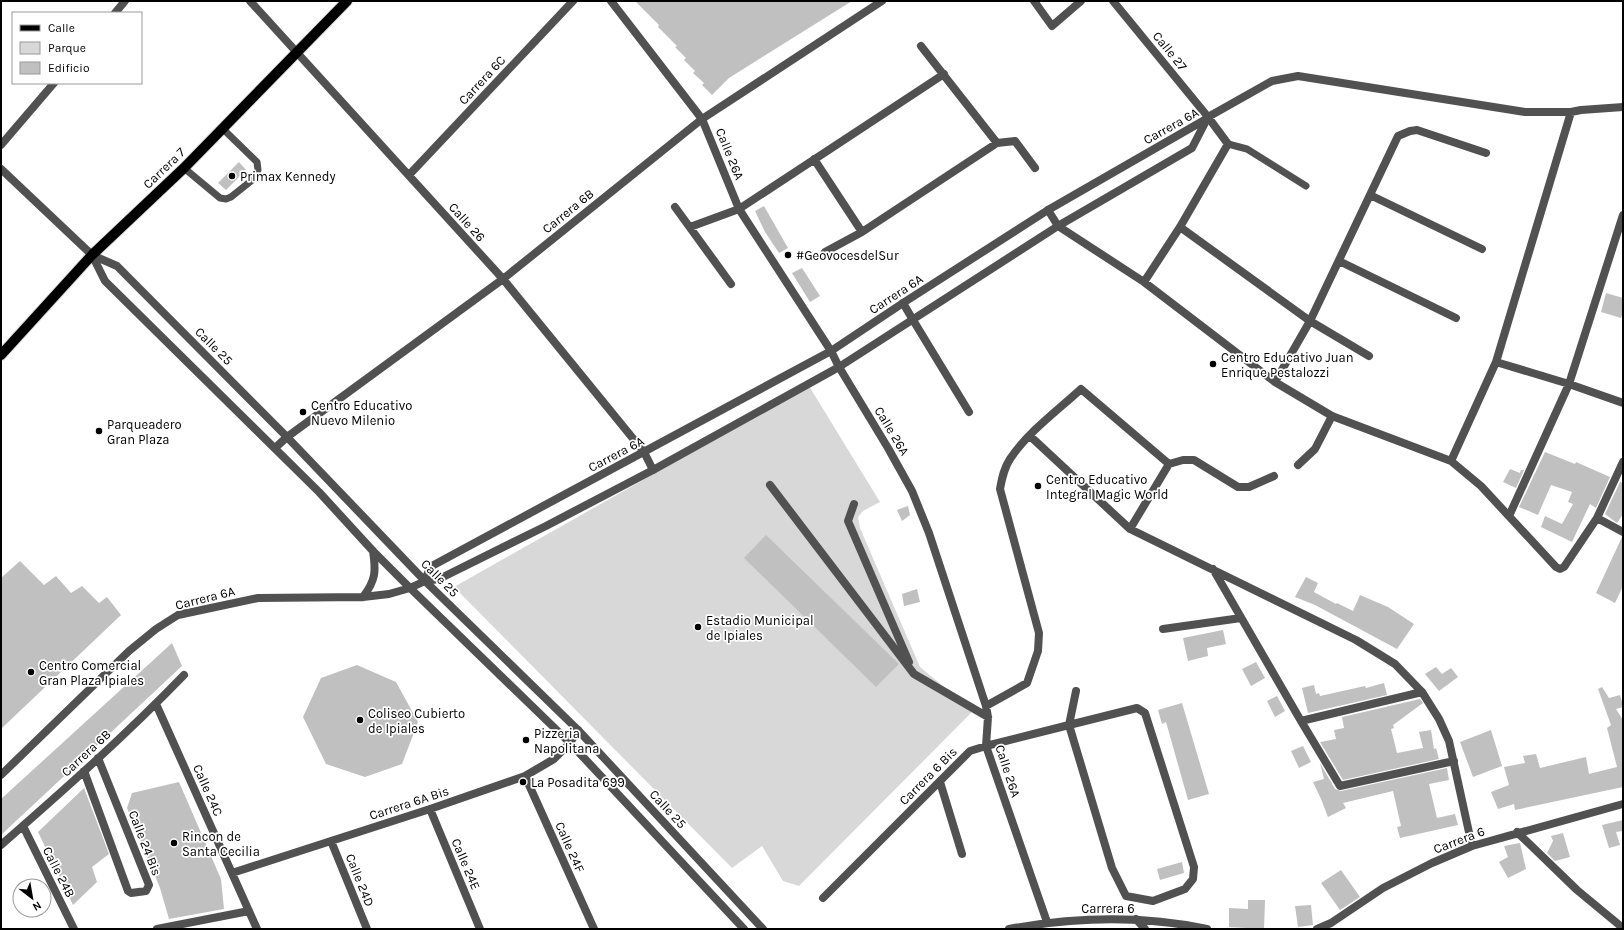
<svg xmlns="http://www.w3.org/2000/svg" width="1624" height="930" font-family="Karla,sans-serif">
  <style>
    .green { fill: #d8d8d8 }
    .building { fill: #c0c0c0 }
    .lines { fill: none; stroke-linecap: round; stroke-linejoin: round }
    .primary-casing { stroke: #dbdbdb; stroke-width: 12 }
    .service { stroke: #515151; stroke-width: 7 }
    .pedestrian { stroke: #515151; stroke-width: 8 }
    .minor { stroke: #515151; stroke-width: 8 }
    .tertiary { stroke: #515151; stroke-width: 8 }
    .primary { stroke: #000; stroke-width: 10 }
    .poi-dot { fill: #000; stroke: #fff; stroke-width: 1.5 }
    .labels { text-anchor: middle; dominant-baseline: central; stroke-width: 3.5; stroke-linejoin: round; paint-order: stroke }
    .street-label { font-size: 13px; fill: #000; stroke: #fff }
    .poi-label { font-size: 13px; fill: #000; stroke: #fff; text-anchor: start }
  </style>
  <rect width="100%" height="100%" fill="#fff"/>
  <path class="green" d="M809 386 880 502 863 511 858 517 860 528 920 667 973 711 799 886 783 881 762 846 732 868 454 587Z"/>
  <path class="building" d="M635 1H852L729 78 712 95 702 85 704 83 693 73 695 71 684 60 686 58 675 47 677 46 658 27 659 25Z
    M239 162 246 170 226 190 218 183Z
    M764 206 788 248 779 253 765 232 755 211Z
    M802 268 820 296 810 302 792 273Z
    M1606 293 1623 298V312L1621 318 1601 312Z
    M1545 452 1575 464 1576 462 1610 477 1596 508 1590 504 1572 542 1541 527 1545 516 1562 524 1573 504 1568 502 1572 492 1551 485 1538 515 1519 507Z
    M1510 469 1520 473 1521 470H1524L1516 488 1503 482Z
    M1620 482 1623 483V514L1617 523 1605 514Z
    M908 506 910 515 902 521 897 510Z
    M766 535 899 664 876 687 744 558Z
    M1622 537 1623 586 1615 603 1596 593Z
    M20 561 44 585 56 576 71 593 82 586 99 603 107 597 121 615 1 729V578Z
    M1306 577 1318 583 1314 592 1336 604 1337 603 1353 611 1360 595 1388 607 1414 624 1397 649 1315 605 1295 597Z
    M917 589 920 602 904 606 902 594Z
    M1223 630 1226 644 1207 648 1208 656 1188 661 1183 638Z
    M172 643 182 666 1 835V799Z
    M1256 662 1265 678 1251 686 1242 669Z
    M357 665 396 682 418 722 402 764 365 777 326 764 303 717 321 678Z
    M1436 667 1442 674 1451 668 1458 677 1439 691 1425 674Z
    M1384 683 1387 695 1308 713 1302 688 1314 685 1316 694 1319 693 1320 696 1365 686 1366 688Z
    M1602 687 1609 698 1620 695 1623 705V707L1616 709 1623 720V787L1515 810 1514 804 1498 809 1491 792 1509 785 1504 767 1525 763 1523 756 1536 754 1540 768 1586 757 1589 774 1617 767 1607 728 1611 725 1598 689Z
    M1277 696 1285 711 1275 717 1267 701Z
    M1420 699 1423 703 1393 725 1394 728 1391 729 1397 753 1423 748 1419 732 1431 730 1434 749 1436 748 1439 759 1343 780 1320 742 1336 739 1334 730 1344 728 1342 717Z
    M1182 703 1209 794 1188 800 1166 722 1162 724 1158 710Z
    M1491 730 1502 766 1473 777 1460 742Z
    M1303 746 1311 762 1299 768 1291 751Z
    M1320 763 1335 789 1341 791 1447 768 1449 780 1429 784 1437 818 1455 814 1458 825 1400 838 1397 827 1401 826 1393 791 1343 803 1346 808 1328 817 1321 799 1313 782 1324 779Z
    M179 782 221 879 224 909 169 919 160 888 127 808 132 793Z
    M84 788 109 854 92 867 97 882 73 905 38 832Z
    M1623 820V831L1616 832 1620 845 1609 848 1602 825Z
    M1563 833 1570 857 1555 861 1547 853 1553 841 1551 836Z
    M1520 843 1526 869 1508 878 1499 862 1508 857 1504 846Z
    M1182 862 1184 873 1160 880 1157 869Z
    M1341 870 1360 897 1340 910 1321 883Z
    M1248 900H1265L1264 929 1229 927V908L1248 909Z
    M1311 905 1313 925 1298 927 1295 906Z"/>
  <g class="lines">
    <defs>
      <path id="primary" d="M1 355 92 255 184 168 347 1"/>
    </defs>
    <use href="#primary" class="primary-casing"/>
    <path class="service" d="M1228 144 1247 149 1306 186
      M184 168 220 198 226 199 231 197 251 181 256 176 258 170 257 162 222 128"/>
    <path class="pedestrian" d="M1298 465 1315 449 1332 416"/>
    <path class="minor" d="M250 1 503 279 644 452 653 470
      M1034 1 1052 26 1081 1
      M921 46 997 143
      M814 159 862 232
      M409 175 573 1
      M1370 195 1482 249
      M675 207 731 284
      M1048 210 1058 226 1144 282 1275 382 1332 416 1451 461 1481 486 1556 567 1560 569 1564 567 1597 518 1623 462
      M690 227 739 209 944 74
      M1180 227 1310 321 1369 356
      M825 252 862 232 997 143 1015 141 1035 168
      M1339 261 1456 318
      M1144 282 1180 227 1228 144 1208 117 1272 81 1298 76 1525 112H1571L1581 110 1623 107
      M903 303 913 320 969 412
      M1496 362 1569 384 1623 403
      M839 367 888 448 912 491 929 533 986 706 988 717 986 746 1047 922
      M1275 382 1310 321 1398 136 1410 131 1417 130 1486 153
      M1030 436 1130 529 1356 640 1395 664 1422 692 1439 719 1449 741 1472 846
      M275 448 287 437 503 279 702 119 882 1
      M1451 461 1496 362 1571 112
      M770 485 914 674 988 717
      M854 504 848 521 909 662
      M1509 516 1569 384 1623 215
      M1597 518 1623 532
      M1130 529 1169 464 1183 460H1194L1238 487H1249L1274 476
      M1213 569 1301 721 1340 786 1454 761
      M1163 629 1241 618
      M156 704 257 929
      M986 706 1027 683 1038 651 1039 633 1000 489C1002 478 1004 468 1010 459 1028 432 1057 411 1081 389L1169 464
      M1137 708 1145 713 1194 867 1193 879 1185 889 1153 901 1126 896 1112 868 1069 725Z
      M1301 721 1422 692
      M84 771 128 891 131 893 146 891 149 885 98 758
      M525 776 594 929
      M940 782 962 854
      M430 809 480 929
      M23 826 74 929
      M1517 832 1577 890 1623 928
      M331 841 367 929
      M1 845C64 790 126 735 184 675
      M232 873 430 809 525 776 554 759 570 743 578 730
      M823 898 970 751 986 746 1069 725 1076 691
      M1136 919 1145 929
      M157 929 249 911
      M1009 929C1075 917 1141 915 1207 929
      M1317 929 1331 923 1383 888 1432 863 1472 846 1623 804"/>
    <path class="tertiary" d="M611 1 702 119 739 209 831 351 839 367
      M1113 1 1208 117
      M115 13 125 1
      M1 145 54 83
      M1 169 92 255 105 281 319 492 373 551 410 588 570 743 744 929
      M92 255 117 266 287 437 425 581 578 730 763 929
      M425 581 430 567 831 351 903 303 1048 210 1208 118
      M363 597C376 580 376 571 373 551
      M1 775 129 651 156 629 178 615 258 598 363 597 389 594 410 588 425 581 439 579 546 526 653 470 839 367 1058 226 1192 148 1208 117"/>
    <use href="#primary" class="primary"/>
  </g>
  <g class="poi-dot">
    <circle cx="232" cy="176" r="4"/>
    <circle cx="788" cy="255" r="4"/>
    <circle cx="1213" cy="364" r="4"/>
    <circle cx="303" cy="412" r="4"/>
    <circle cx="99" cy="431" r="4"/>
    <circle cx="1038" cy="486" r="4"/>
    <circle cx="698" cy="627" r="4"/>
    <circle cx="31" cy="672" r="4"/>
    <circle cx="360" cy="720" r="4"/>
    <circle cx="526" cy="740" r="4"/>
    <circle cx="523" cy="782" r="4"/>
    <circle cx="174" cy="843" r="4"/>
  </g>
  <g class="labels">
    <g class="street-label">
      <text transform="translate(1170 51) rotate(51)">Calle 27</text>
      <text transform="translate(482 80) rotate(-47)">Carrera 6C</text>
      <text transform="translate(1171 126) rotate(-29)">Carrera 6A</text>
      <text transform="translate(730 154) rotate(68)">Calle 26A</text>
      <text transform="translate(164 168) rotate(-44)">Carrera 7</text>
      <text transform="translate(568 211) rotate(-39)">Carrera 6B</text>
      <text transform="translate(467 222) rotate(48)">Calle 26</text>
      <text transform="translate(896 294) rotate(-33)">Carrera 6A</text>
      <text transform="translate(214 346) rotate(45)">Calle 25</text>
      <text transform="translate(892 431) rotate(59)">Calle 26A</text>
      <text transform="translate(616 454) rotate(-28)">Carrera 6A</text>
      <text transform="translate(440 578) rotate(45)">Calle 25</text>
      <text transform="translate(205 598) rotate(-14)">Carrera 6A</text>
      <text transform="translate(86 753) rotate(-43)">Carrera 6B</text>
      <text transform="translate(1008 771) rotate(72)">Calle 26A</text>
      <text transform="translate(928 776) rotate(-45)">Carrera 6 Bis</text>
      <text transform="translate(208 790) rotate(66)">Calle 24C</text>
      <text transform="translate(409 803) rotate(-18)">Carrera 6A Bis</text>
      <text transform="translate(668 809) rotate(47)">Calle 25</text>
      <text transform="translate(1459 840) rotate(-21)">Carrera 6</text>
      <text transform="translate(145 843) rotate(69)">Calle 24 Bis</text>
      <text transform="translate(570 847) rotate(66)">Calle 24F</text>
      <text transform="translate(466 864) rotate(67)">Calle 24E</text>
      <text transform="translate(59 872) rotate(63)">Calle 24B</text>
      <text transform="translate(360 880) rotate(68)">Calle 24D</text>
      <text x="1108" y="908">Carrera 6</text>
    </g>
    <g class="poi-label">
      <text x="240" y="176">Primax Kennedy</text>
      <text x="796" y="255">#GeovocesdelSur</text>
      <text x="1221" y="357">Centro Educativo Juan<tspan x="1221" dy="15">Enrique Pestalozzi</tspan></text>
      <text x="311" y="405">Centro Educativo<tspan x="311" dy="15">Nuevo Milenio</tspan></text>
      <text x="107" y="424">Parqueadero<tspan x="107" dy="15">Gran Plaza</tspan></text>
      <text x="1046" y="479">Centro Educativo<tspan x="1046" dy="15">Integral Magic World</tspan></text>
      <text x="706" y="620">Estadio Municipal<tspan x="706" dy="15">de Ipiales</tspan></text>
      <text x="39" y="665">Centro Comercial<tspan x="39" dy="15">Gran Plaza Ipiales</tspan></text>
      <text x="368" y="713">Coliseo Cubierto<tspan x="368" dy="15">de Ipiales</tspan></text>
      <text x="534" y="733">Pizzeria<tspan x="534" dy="15">Napolitana</tspan></text>
      <text x="531" y="782">La Posadita 699</text>
      <text x="182" y="836">Rincon de<tspan x="182" dy="15">Santa Cecilia</tspan></text>
    </g>
  </g>
  <rect width="1624" height="930" fill="none" stroke="#000000" stroke-width="4"/>
  <rect x="12" y="12" width="130" height="72" fill="#ffffff" stroke="#999999"/>
  <rect x="20" y="25" width="20" height="6" fill="#000000" stroke="#999999"/>
  <text x="48" y="32" font-size="12" fill="#000000">Calle</text>
  <rect x="20" y="42" width="20" height="12" fill="#d8d8d8" stroke="#999999"/>
  <text x="48" y="52" font-size="12" fill="#000000">Parque</text>
  <rect x="20" y="62" width="20" height="12" fill="#c0c0c0" stroke="#999999"/>
  <text x="48" y="72" font-size="12" fill="#000000">Edificio</text>
  <g transform="translate(32 898) rotate(149)"><circle r="19" fill="#ffffff" stroke="#999999"/>
  <path d="M0-3L7 15L0 10L-7 15Z" fill="#000000"/>
  <text y="-6" font-size="11" font-weight="bold" text-anchor="middle" fill="#000000">N</text>
  </g>
</svg>
